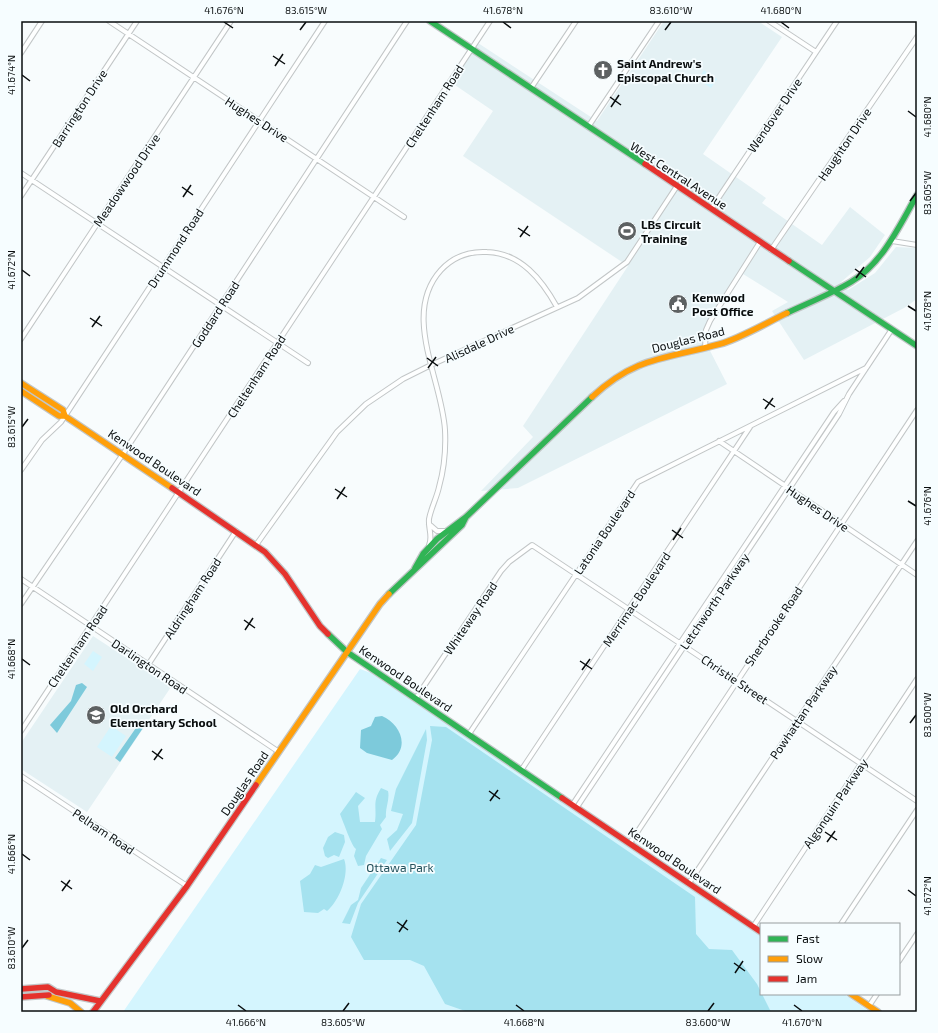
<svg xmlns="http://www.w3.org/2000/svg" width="938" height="1033" font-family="'Exo 2',sans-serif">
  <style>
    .built { fill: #e4f1f4 }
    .green { fill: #d4f5fe }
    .forest { fill: #a5e2ef }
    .water { fill: #7dcadb }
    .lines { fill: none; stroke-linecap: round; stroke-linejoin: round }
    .street-casing { stroke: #c2c6c7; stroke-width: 6 }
    .fast-casing { stroke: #c2c6c7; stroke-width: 8 }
    .slow-casing { stroke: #c2c6c7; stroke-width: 8 }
    .jam-casing { stroke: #c2c6c7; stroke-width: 8 }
    .street { stroke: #feffff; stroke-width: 4 }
    .fast { stroke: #30b455; stroke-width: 5.5 }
    .slow { stroke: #ff9f0a; stroke-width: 5.5 }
    .jam { stroke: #e5322d; stroke-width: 5.5 }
    .ticks { fill: none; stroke: #090d0e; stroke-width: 1.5 }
    .labels { text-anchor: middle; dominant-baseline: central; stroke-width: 3.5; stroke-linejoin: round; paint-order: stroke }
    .poi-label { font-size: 12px; font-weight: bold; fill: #090d0e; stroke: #f6fdff; text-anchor: start }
    .street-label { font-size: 12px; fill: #090d0e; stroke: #f6fdff }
    .park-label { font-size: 12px; fill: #25535e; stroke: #f6fdff }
    .neatline { fill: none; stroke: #090d0e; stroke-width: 1.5 }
    .ticks-label { font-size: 10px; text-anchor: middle; fill: #090d0e }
  </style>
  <rect width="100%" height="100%" fill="#f8fcfd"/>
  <path class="built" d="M664 21H758L782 37 703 154 766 198 762 203 822 245 850 207 885 235 870 257 840 283 848 290 875 273 896 247 917 248V299L904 308 804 360 772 311 788 302 743 274 703 337 727 384 518 488 481 491 533 437 523 426 628 266 463 156 493 111 452 83 478 43 597 121Z
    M93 636 171 687 87 812 21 769V743Z"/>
  <path class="green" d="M704 70 717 79 711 88 698 80Z
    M93 651 102 657 93 671 84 664Z
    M360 669 371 673 761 936V994H844L870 1012H123Z
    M111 726 126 736 112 757 97 747Z"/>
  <path class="forest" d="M430 726 446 727 695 897 696 934 709 949 732 950 757 984 771 1012H468L445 1004 424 966 410 960H364L351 937 361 904 416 825 432 740Z
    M426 729 427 740 412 823 390 851 387 839 397 830 403 814 391 811 396 789Z
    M381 788 388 791C390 800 385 808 386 817L380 825 382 829 366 856 364 865 358 866 354 856 356 849C352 847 343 821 340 814L356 792 365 798 358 806 360 822H375C377 806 372 803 381 788Z
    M335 832 344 835 345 842 339 857 334 855 328 858 325 856 323 848 328 837Z
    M381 858 387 860 358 903 350 924 342 923 351 905 358 900 361 888Z
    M344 859C350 874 339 901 327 911L324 909 318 913 304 912 300 881 310 874 315 865 321 867Z"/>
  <path class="water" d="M82 683 87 687 57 733 50 725 71 701 76 685Z
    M382 716C399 723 411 746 392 760L367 753 360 748 361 730 371 726 375 717Z
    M138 725 143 728 120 762 115 758Z"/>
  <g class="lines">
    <defs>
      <path id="street" d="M109 21 404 217
        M769 21 816 52
        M21 53 42 21
        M531 88 576 21
        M588 127 659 21
        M21 173 308 363
        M21 196 137 21
        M711 209 837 21
        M892 241 917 245
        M771 250 917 37
        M21 339 231 21
        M705 348 706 330 710 321 760 242
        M719 441 917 575
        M21 470 42 440 61 422 325 21
        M429 524 437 531H446
        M256 545 337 432 366 404 403 379 431 365 578 298 627 262 677 186
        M429 545C433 536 428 529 429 519 431 508 437 497 439 487 444 469 446 449 445 430 442 379 401 314 441 270 454 256 469 251 487 252 521 253 542 280 557 307
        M21 579 279 752
        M21 604 123 454 407 21
        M148 665 236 531
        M416 698 501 571 509 562 532 545 917 801
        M21 731 490 21
        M469 734 638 482 866 368
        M522 769 750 427
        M21 776 187 886
        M573 804 834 412 844 401
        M577 807 839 414 849 394 892 329
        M630 843 917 410
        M689 883 917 541
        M841 924 917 810
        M753 927 917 679
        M899 961 917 934
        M869 1006 877 994"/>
      <path id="fast" d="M430 21 645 164
        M789 261 917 346
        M787 313C808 303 831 294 851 282 883 263 899 226 917 195
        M415 568 423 554 437 539 466 517 592 397
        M389 594 462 525 466 517
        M328 634 347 652 562 798"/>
      <path id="slow" d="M21 383 63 410 65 416
        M21 391 59 416H65L172 488
        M592 397C636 356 666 359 720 344 739 339 768 322 787 313
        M256 785 380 604 389 594
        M851 994 878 1012
        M47 996 70 1003 81 1012"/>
      <path id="jam" d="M645 164 789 261
        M172 488 265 552 285 574 320 626 328 634
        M562 798 761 932
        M21 989 48 987 56 992 100 1001
        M21 997 49 995
        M93 1012 187 886 256 785"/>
    </defs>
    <use href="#street" class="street-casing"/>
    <use href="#fast" class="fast-casing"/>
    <use href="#slow" class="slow-casing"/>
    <use href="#jam" class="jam-casing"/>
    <use href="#street" class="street"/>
    <use href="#fast" class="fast"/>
    <use href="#slow" class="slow"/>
    <use href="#jam" class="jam"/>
  </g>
  <path class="ticks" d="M224 22 233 28M503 22 511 28M781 22 789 28M300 30 306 22M665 30 671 22M273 56 285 64M275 66 283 54M22 75 30 81M610 97 621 105M611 107 619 95M908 111 916 117M182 187 193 195M183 197 191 185M910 201 916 193M518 228 530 236M520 237 528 226M855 269 866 277M22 270 30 276M856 278 864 267M908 306 916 311M90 318 102 326M92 327 100 316M427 358 438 366M428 368 436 357M763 399 775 407M765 409 773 398M22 427 28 419M335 489 347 497M337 499 345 487M908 501 916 506M672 530 683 538M673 540 681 528M244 620 255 628M245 630 253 618M22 659 30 665M580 661 592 669M582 670 590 659M910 723 916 715M152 751 163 759M154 760 162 749M489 791 500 799M490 801 498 790M825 832 837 840M827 842 835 831M22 854 30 860M61 881 72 889M908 890 916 896M62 891 70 880M397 922 408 930M399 932 407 920M22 948 28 940M734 963 745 971M735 973 743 961M238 1005 246 1011M516 1005 524 1011M794 1005 802 1011M343 1011 349 1003M708 1011 714 1003"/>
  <defs>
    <symbol id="church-disc" viewBox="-11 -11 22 22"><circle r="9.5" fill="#5d6162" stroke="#f6fdff"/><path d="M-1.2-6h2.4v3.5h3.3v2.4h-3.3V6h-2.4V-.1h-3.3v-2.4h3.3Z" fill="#fff"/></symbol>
    <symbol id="stadium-disc" viewBox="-11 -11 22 22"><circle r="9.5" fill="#5d6162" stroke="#f6fdff"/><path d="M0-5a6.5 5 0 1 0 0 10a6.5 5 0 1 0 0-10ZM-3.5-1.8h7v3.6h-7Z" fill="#fff"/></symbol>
    <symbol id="civic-disc" viewBox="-11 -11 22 22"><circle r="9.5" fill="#5d6162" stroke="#f6fdff"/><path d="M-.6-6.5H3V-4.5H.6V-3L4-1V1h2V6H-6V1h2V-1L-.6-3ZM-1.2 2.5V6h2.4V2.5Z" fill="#fff"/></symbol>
    <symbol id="school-disc" viewBox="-11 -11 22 22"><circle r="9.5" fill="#5d6162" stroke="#f6fdff"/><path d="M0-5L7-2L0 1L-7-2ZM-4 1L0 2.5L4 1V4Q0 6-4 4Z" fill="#fff"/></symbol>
  </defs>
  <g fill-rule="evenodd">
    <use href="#church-disc" x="592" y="59" width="22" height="22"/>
    <use href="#stadium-disc" x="616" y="220" width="22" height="22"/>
    <use href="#civic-disc" x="667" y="293" width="22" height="22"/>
    <use href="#school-disc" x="85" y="704" width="22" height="22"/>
  </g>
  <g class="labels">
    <g class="poi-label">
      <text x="617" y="63">Saint Andrew's<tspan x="617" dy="14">Episcopal Church</tspan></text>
      <text x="641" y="224">LBs Circuit<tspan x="641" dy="14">Training</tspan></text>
      <text x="692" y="297">Kenwood<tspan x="692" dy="14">Post Office</tspan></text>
      <text x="110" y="708">Old Orchard<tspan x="110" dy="14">Elementary School</tspan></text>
    </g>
    <g class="street-label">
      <text transform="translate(434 106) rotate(-57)">Cheltenham Road</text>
      <text transform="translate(79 108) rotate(-57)">Barrington Drive</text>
      <text transform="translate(774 115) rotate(-56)">Wendover Drive</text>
      <text transform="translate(257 119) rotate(33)">Hughes Drive</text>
      <text transform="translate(844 144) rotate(-56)">Haughton Drive</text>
      <text transform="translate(679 175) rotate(33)">West Central Avenue</text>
      <text transform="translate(126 180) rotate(-56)">Meadowwood Drive</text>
      <text transform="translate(175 248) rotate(-57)">Drummond Road</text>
      <text transform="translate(215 314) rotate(-57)">Goddard Road</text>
      <text transform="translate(688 339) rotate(-14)">Douglas Road</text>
      <text transform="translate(479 343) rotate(-25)">Alisdale Drive</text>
      <text transform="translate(256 376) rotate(-57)">Cheltenham Road</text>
      <text transform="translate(155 462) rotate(34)">Kenwood Boulevard</text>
      <text transform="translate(818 508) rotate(34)">Hughes Drive</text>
      <text transform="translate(604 532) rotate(-56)">Latonia Boulevard</text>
      <text transform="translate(192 598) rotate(-57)">Aldringham Road</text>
      <text transform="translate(636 599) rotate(-56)">Merrimac Boulevard</text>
      <text transform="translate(714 601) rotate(-56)">Letchworth Parkway</text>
      <text transform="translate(470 618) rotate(-56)">Whiteway Road</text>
      <text transform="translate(773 626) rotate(-56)">Sherbrooke Road</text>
      <text transform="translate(77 646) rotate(-56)">Cheltenham Road</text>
      <text transform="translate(150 666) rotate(34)">Darlington Road</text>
      <text transform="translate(406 678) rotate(34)">Kenwood Boulevard</text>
      <text transform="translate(735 679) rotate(34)">Christie Street</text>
      <text transform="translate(803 712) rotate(-56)">Powhattan Parkway</text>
      <text transform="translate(244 783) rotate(-56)">Douglas Road</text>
      <text transform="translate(835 803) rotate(-56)">Algonquin Parkway</text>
      <text transform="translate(104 831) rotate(34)">Pelham Road</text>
      <text transform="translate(675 860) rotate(34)">Kenwood Boulevard</text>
    </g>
    <g class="park-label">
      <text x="400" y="867">Ottawa Park</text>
    </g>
  </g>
  <rect width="938" height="1033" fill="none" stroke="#f6fdff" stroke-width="44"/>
  <rect x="760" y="923" width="140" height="72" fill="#f6fdff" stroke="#979d9f"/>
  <rect x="768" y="936" width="20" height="6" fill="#30b455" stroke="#979d9f"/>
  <text x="796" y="943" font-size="12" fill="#090d0e">Fast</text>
  <rect x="768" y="956" width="20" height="6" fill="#ff9f0a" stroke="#979d9f"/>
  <text x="796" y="963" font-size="12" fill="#090d0e">Slow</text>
  <rect x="768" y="976" width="20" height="6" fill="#e5322d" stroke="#979d9f"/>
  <text x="796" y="983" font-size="12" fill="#090d0e">Jam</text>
  <rect x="22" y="22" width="894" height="989" class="neatline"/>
  <g class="ticks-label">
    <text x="224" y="14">41.676°N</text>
    <text x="306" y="14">83.615°W</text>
    <text x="503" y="14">41.678°N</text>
    <text x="671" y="14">83.610°W</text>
    <text x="781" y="14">41.680°N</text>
    <text transform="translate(11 75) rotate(-90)" y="4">41.674°N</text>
    <text transform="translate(927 117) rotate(-90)" y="4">41.680°N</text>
    <text transform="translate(927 193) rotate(-90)" y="4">83.605°W</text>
    <text transform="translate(11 270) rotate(-90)" y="4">41.672°N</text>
    <text transform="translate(927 311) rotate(-90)" y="4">41.678°N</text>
    <text transform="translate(11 427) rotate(-90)" y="4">83.615°W</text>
    <text transform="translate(927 506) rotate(-90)" y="4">41.676°N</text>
    <text transform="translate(11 659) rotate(-90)" y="4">41.668°N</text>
    <text transform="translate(927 715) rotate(-90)" y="4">83.600°W</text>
    <text transform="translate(11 854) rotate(-90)" y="4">41.666°N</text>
    <text transform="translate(927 896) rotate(-90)" y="4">41.672°N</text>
    <text transform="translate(11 948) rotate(-90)" y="4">83.610°W</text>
    <text x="246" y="1026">41.666°N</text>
    <text x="343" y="1026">83.605°W</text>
    <text x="524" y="1026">41.668°N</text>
    <text x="708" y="1026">83.600°W</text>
    <text x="802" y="1026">41.670°N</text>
  </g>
</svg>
